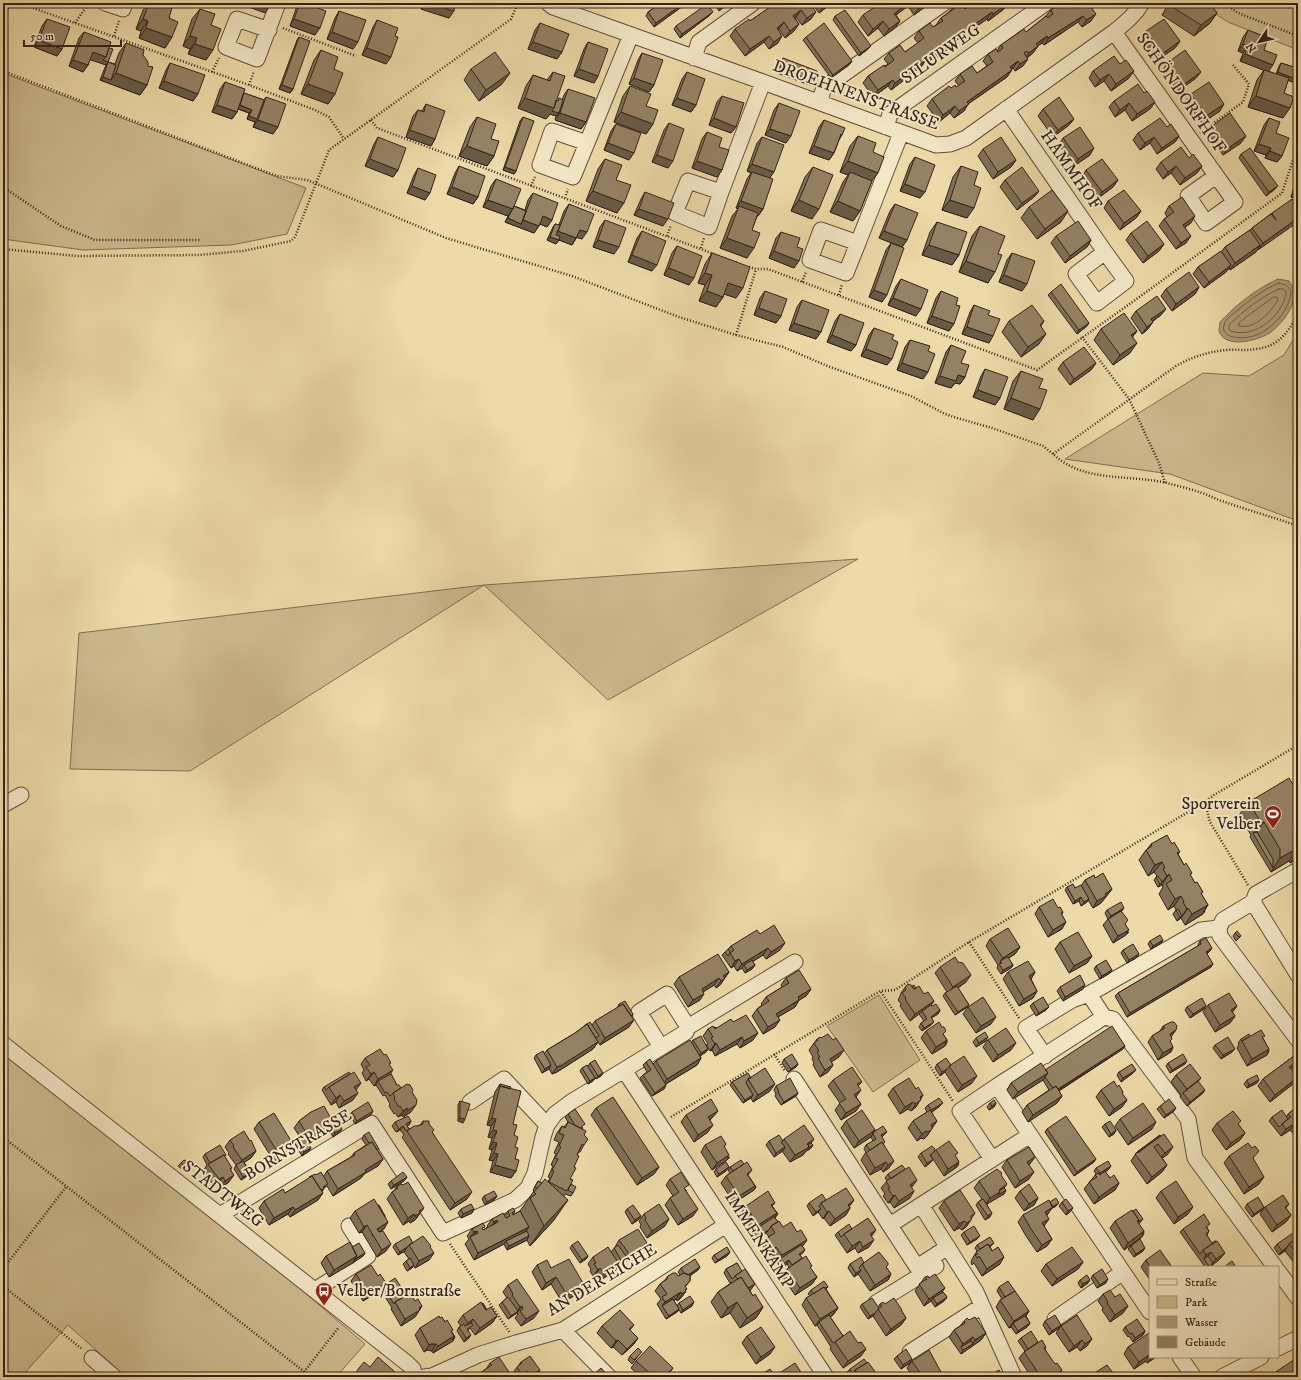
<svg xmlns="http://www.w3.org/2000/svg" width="1301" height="1380" font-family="'IM FELL DW Pica',serif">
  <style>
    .green { fill: #cebb90; stroke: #826e55 }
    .water { fill: #af9b78; stroke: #7f6b52 }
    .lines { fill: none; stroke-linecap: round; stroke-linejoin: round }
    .shore { stroke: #725e49; stroke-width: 1 }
    .minor-casing { stroke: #64503e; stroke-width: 17 }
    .path { stroke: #36221a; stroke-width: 2.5; stroke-dasharray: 1 2; stroke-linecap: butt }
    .minor { stroke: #f3e7c6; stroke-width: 15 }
    .wall { fill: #807056; stroke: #36221a }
    .shaded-wall { fill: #685b46; stroke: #36221a }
    .building { fill: #958264; stroke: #36221a }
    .labels { text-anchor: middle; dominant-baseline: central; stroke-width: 4; stroke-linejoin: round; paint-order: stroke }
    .street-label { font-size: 17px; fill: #36221a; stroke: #f3e7c6 }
    .poi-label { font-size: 17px; fill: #36221a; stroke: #f3e7c6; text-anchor: end }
  </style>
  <rect width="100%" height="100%" fill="#eddaa8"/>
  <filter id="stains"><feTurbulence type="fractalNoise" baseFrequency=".005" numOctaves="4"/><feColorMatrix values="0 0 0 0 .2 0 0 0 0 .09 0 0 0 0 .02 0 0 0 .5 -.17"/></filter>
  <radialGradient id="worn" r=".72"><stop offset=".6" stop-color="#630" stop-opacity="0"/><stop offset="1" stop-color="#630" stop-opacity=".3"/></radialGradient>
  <path class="green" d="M1199 3H1298V50L1228 22Z
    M3 73 306 188 287 234 231 245 83 250 3 239Z
    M1298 332V521L1170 474 1065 459 1203 373 1249 376 1284 355Z
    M858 559 608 700 484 585 190 771 70 769 79 633 484 585Z
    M879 995 920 1060 873 1092 827 1026Z
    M3 1051 203 1206 365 1344 336 1377H126L68 1325 21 1377H3Z"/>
  <path class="water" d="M1278 279 1289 281 1295 290C1295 294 1295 298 1293 302 1290 313 1280 325 1271 332 1260 340 1225 350 1219 331 1219 329 1220 324 1220 322 1237 304 1256 289 1278 279Z"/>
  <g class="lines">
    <path class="shore" d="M1279 283 1286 285 1291 290C1291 311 1268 334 1249 337 1241 339 1220 338 1224 325 1225 319 1234 313 1238 310 1250 300 1264 289 1279 283Z
      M1279 289H1284L1286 292C1284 316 1252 341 1229 330V325C1243 311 1261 297 1279 289Z
      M1274 297H1277L1278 300C1270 313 1256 329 1239 326V323L1250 314Z"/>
    <defs>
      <path id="minor" d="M105 3 123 9 125 3
        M548 3 553 7 763 82 936 145 950 144 966 138 1114 32C1125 23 1135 15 1142 3
        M269 30 237 19 226 47 257 59 278 3
        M1114 32 1235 202 1206 223 1188 196 1216 176
        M694 58 699 42 753 3
        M819 102 824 88 944 3
        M1006 109 1105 252 1076 274 1097 303 1126 281 1105 252
        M886 127 890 114 1046 3
        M587 143 573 177 540 165 552 131 587 143 631 35
        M721 192 709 227 675 213 688 181 721 192 763 82
        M858 243 846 273 810 260 821 230 858 243 901 133
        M3 805 21 795
        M1253 902 1298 975
        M1219 928 1220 936 1298 1040
        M1219 928 1223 920 1253 902 1256 894 1298 870
        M795 962 688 1027 686 1032 624 1070 826 1377
        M1104 1017 1113 1019 1188 1119 1195 1158 1275 1267
        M3 1044 408 1364 413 1369 415 1377
        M661 1047 639 1012 667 994 688 1027
        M1045 1056 1026 1028 1072 1000 1089 994
        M794 1079 917 1267 948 1247
        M470 1102 504 1079 547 1125
        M992 1159 960 1111 997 1086
        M921 1205 1030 1135
        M220 1215 371 1123 443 1233 515 1200 528 1188 535 1173 543 1137 547 1125 555 1114 571 1102 624 1070
        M890 1225 921 1205 976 1292 1014 1377
        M1278 1271 1298 1298
        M315 1290 368 1256 349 1226
        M876 1303 936 1266
        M1150 1312 997 1086 1104 1017 1089 994 1201 930 1219 928
        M1055 1319 1123 1272
        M563 1330 609 1377
        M1278 1348 1298 1338
        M910 1352 982 1306
        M1180 1357 1194 1377
        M92 1358 114 1377
        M424 1377 432 1376 478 1355 516 1343 563 1330 726 1225
        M1222 1377 1261 1357"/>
    </defs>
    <use href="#minor" class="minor-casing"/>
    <path class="path" d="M19 3 249 85 315 110 329 117 344 139
      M1224 3 1238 13 1298 36
      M75 23 89 3
      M283 28 356 56
      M114 36 119 21
      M3 71 277 176 307 180 317 184 446 238 572 276 679 317 736 335 783 347 830 367 911 396 945 414 957 418 992 428 1043 446 1053 454
      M212 72 219 58
      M249 85 254 71
      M371 120 377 128 738 263
      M1200 133 1243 102 1249 84 1233 65
      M531 186 535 177
      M3 187 61 226 95 240H200
      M565 198 568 189
      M667 236 671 225
      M701 248 704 238
      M3 249 77 256 198 255 243 251 291 241 295 237 329 150 511 19 518 3
      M749 267 756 269H768L1037 370 1138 298 1282 193 1298 145
      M802 282 806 272
      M839 295 842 284
      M1298 313C1290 331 1278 347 1256 349 1246 351 1236 349 1226 350 1207 352 1192 357 1176 366L1053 454C1083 483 1129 474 1167 483 1178 486 1191 489 1202 493 1209 495 1215 499 1222 501 1247 510 1273 517 1298 526
      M736 335 756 269
      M1082 337 1129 399 1159 463 1165 483
      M1248 885 1210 822 1205 802 1214 795 1298 745
      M969 942 1019 1018
      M881 992 953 1101
      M774 1054 785 1071
      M671 1117 880 991 895 990 969 942 1205 802
      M3 1137 311 1377
      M450 1244 510 1333
      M3 1269 66 1187
      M3 1286 82 1349
      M304 1372 339 1327"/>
    <use href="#minor" class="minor"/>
  </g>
  <path class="wall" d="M148 3H158L169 18 172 37 165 48 139 38 141 31 136 29 143 10Z
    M298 3H319L318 8 315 35 290 26Z
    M423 3H456L449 18 421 9Z
    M603 3H609L605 6Z
    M661 3H687L654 27 646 16 648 12Z
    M714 3H729L719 11Z
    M776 3H830L828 6 819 13 813 5 812 6 811 19 802 25 796 17 795 18 799 24 794 31 785 38 779 29 778 30V43L769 49 764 42 745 56 730 36 735 29 750 21Z
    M874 3H928L925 7 914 15 908 6 896 15 900 21 895 28 884 36 878 28 868 36 858 22 863 15 873 9 871 7Z
    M1009 3 1004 9 988 21 987 19 950 45 949 44 945 52 936 58 935 57 927 62 926 60 921 67 891 90 888 86 873 97 863 83 868 76 888 64 884 59 889 53 905 52 918 43 914 38 919 31 933 27 936 25 941 18 949 12 954 6 965 9Z
    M1169 3H1210L1217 13 1210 23 1194 36 1162 15Z
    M1057 8H1092L1091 21 1082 27 1078 22 1044 45 1042 43 1037 46H1038L1033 53 1027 58 1023 66 1015 71 1013 68 1011 69 1007 77 968 104 964 111 954 118 950 113 939 122 927 106 932 99 951 88 956 87 959 86 955 81 960 74 977 73 987 66 983 61 988 54 997 51 1001 45 1026 32 1046 16 1051 10Z
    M200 9 211 25 206 60 188 54 190 49 183 46 192 19Z
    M339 11 353 49 327 39 335 18Z
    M713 12 710 15 680 38 674 29 676 26Z
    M835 16 868 49 859 56 833 20Z
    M47 19 62 49 57 56 34 47 42 26Z
    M377 20 386 64 362 55 373 27Z
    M540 23 562 52 557 59 528 49 535 30Z
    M1248 30 1264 50 1268 71 1276 74 1279 66 1281 63 1293 67 1296 57 1298 55V84L1288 80 1284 93 1283 118 1248 107 1257 80 1264 70 1240 61 1243 53 1238 51 1243 37Z
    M1146 31 1180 41 1175 48 1157 60 1141 38Z
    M84 32 109 48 108 62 106 65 90 59 88 65 83 72 69 66 79 38Z
    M299 37 293 89 290 93 279 89 297 40Z
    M806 37 852 61 849 65 831 78 803 40Z
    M588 42 598 76 594 83 574 76 584 49Z
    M126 43 143 55 147 85 140 95 100 80 106 65 108 62 115 64 119 53Z
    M321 50 334 69 335 94 328 104 301 94 314 60Z
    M642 53 654 85 649 92 629 84 638 60Z
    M783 58 810 85 777 73 781 62Z
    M170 63 193 101 159 88 166 70Z
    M1167 63 1196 78 1178 91 1163 70Z
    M471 69 502 84 479 101 464 80Z
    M1093 71 1129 78 1111 91 1104 81 1095 87 1089 78Z
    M553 72 556 100 558 101 559 98 562 100 564 95 568 89 586 122 581 129 555 120 556 116 550 114 546 119 518 108 526 86 533 75 547 80Z
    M687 72 696 105 691 112 672 105 682 79Z
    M225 82 244 93 264 100 266 97 273 134 253 127 255 122 247 119 249 113 238 109 237 112 232 119 212 112 220 89Z
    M630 86 653 124 646 134 614 122 623 96Z
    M1144 93 1155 102 1150 109 1132 121 1125 110 1115 117 1109 107 1114 101Z
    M1191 94 1220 111 1202 123 1186 101Z
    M722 96 736 127 731 133 709 125 717 102Z
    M779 103 786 143 765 135 774 110Z
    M426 104 435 139 431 146 406 137 413 116 418 110 422 111Z
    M1043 109 1074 119 1069 125 1053 137 1038 116Z
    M477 117 491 139 494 156 487 166 459 156 470 127Z
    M523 117 516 171 514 174 503 170 520 121Z
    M1269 118 1276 133 1282 156 1277 162 1265 158 1266 155 1254 151 1264 125Z
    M824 120 842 135 839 140 834 153 829 160 809 153 819 127Z
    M669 123 668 168 652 162 664 130Z
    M616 124 629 160 604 150 611 131Z
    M1212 126 1241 143 1223 155 1208 133Z
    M1167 127 1179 136 1175 142 1157 154 1150 143 1140 150 1133 140 1138 133Z
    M707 132 722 170 717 177 692 168 702 139Z
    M858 136 873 152 872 181 860 211 853 221 830 212 843 182 848 175 840 172 850 146Z
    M378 137 398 170 393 177 365 166 374 144Z
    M762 137 770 178 763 209 758 216H757L752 230 747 258 720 248 732 216 738 209 736 208 747 179 751 173 747 171 757 143Z
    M1063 138 1090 155 1074 166 1059 145Z
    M983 149 1016 160 1011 167 993 179 978 156Z
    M1241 154 1275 189 1266 196 1239 158Z
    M915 157 920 198 900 191 910 164Z
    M1189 158 1202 166 1197 173 1180 185 1171 173 1163 179 1156 169 1161 162Z
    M605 159 616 180 617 213 586 201 598 169Z
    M459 166 478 197 473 204 447 194 455 173Z
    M961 166 974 185 967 218 942 210 953 177Z
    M813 167 812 219 791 211 805 177Z
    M418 168 425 200 407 193 414 175Z
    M1086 170 1118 180 1113 187 1097 199 1082 177Z
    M1298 174V199L1291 197Z
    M496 179 514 206 525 210 528 200 533 193 552 220 547 227 540 224 534 233 505 222 508 216 483 207 491 186Z
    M1005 180 1039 191 1034 197 1017 210 1000 187Z
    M645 192 663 226 634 215 641 199Z
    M1108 201 1141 211 1136 218 1120 230 1104 208Z
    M569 204 582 239 577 237 572 245 559 240 556 244 547 240 553 227 555 224 559 225 564 211Z
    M895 204 907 240 902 247 879 238 890 211Z
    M1169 206 1191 223 1185 227 1186 243 1176 249 1159 226 1164 219 1167 217 1165 213Z
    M1029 207 1061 222 1037 239 1021 218Z
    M1298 207 1258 250 1257 249 1256 252 1230 270 1229 268 1226 272 1204 288 1193 274 1198 267 1221 252 1225 247 1250 230 1252 228 1272 213Z
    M605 220 614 254 593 247 600 227Z
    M937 222 959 255 952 265 922 255 930 232Z
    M980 226 988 283 959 272 972 236Z
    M642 231 652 271 628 262 637 238Z
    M781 232 797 247 794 268 769 258 776 238Z
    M1131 233 1164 244 1159 251 1143 263 1126 240Z
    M1056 236 1091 240 1087 247 1065 263 1051 243Z
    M891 243 882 302 869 297 886 250Z
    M677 246 689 285 664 275 672 253Z
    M712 253 736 298 724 294 723 297 716 307 699 301 705 285 698 283 705 264Z
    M1012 253 1022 291 999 282 1007 260Z
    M901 279 916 316 888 305 896 286Z
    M1199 287 1195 294 1172 311 1161 296 1166 289Z
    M765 291 781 316 776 323 754 315 760 298Z
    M941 291 956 305 949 331 927 323 936 298Z
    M1051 292 1087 326 1077 334 1048 295Z
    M802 300 816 339 789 330 797 307Z
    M974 305 988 315 989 343 962 334 970 312Z
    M1136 311 1161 315 1152 322 1148 329 1142 334 1131 318Z
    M840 314 856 345 851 351 827 342 835 321Z
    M1009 321H1044L1041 326 1039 344 1021 357 1002 332Z
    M874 328 892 339 887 365 861 356 869 335Z
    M1101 329 1137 331 1133 336 1130 353 1113 365 1094 340Z
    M910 340 923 379 897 370 905 347Z
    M951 345 961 363 965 377 960 384 955 383 951 388 935 383 946 352Z
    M1063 362 1096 363 1091 370 1070 385 1058 369Z
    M985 369 1000 398 995 405 973 397 981 376Z
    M1021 371 1033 420 1004 409 1013 381Z
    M1298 793V858L1290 863 1289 861 1271 872 1250 837 1251 835 1239 815 1249 802Z
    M1151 844H1172L1180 852 1178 854 1184 865 1192 873 1190 875 1195 883 1203 892 1201 894 1208 905 1205 910 1203 914 1185 925 1181 918 1177 921 1173 914 1176 910 1174 906 1168 910 1159 894 1163 887 1162 885 1158 887 1154 880 1157 876 1154 872 1148 876 1139 860 1146 850 1148 848Z
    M1095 878 1112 889 1101 903 1093 908 1088 900 1087 902 1081 906 1079 901 1073 904 1065 890 1067 887 1075 888 1081 886 1085 880Z
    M1039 907 1058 908 1063 912 1062 914V929L1048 937 1035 914Z
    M1107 910 1122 912 1125 924 1128 930 1126 935 1113 943 1103 925 1108 919 1105 913Z
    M1235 933 1241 936 1236 941 1233 936Z
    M760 934 780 950 766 959 763 955 752 962 755 965 752 969 745 973 742 968 737 971 734 966 731 968 722 955 731 946Z
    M990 939 1020 947 1015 954 1008 958 1013 965 1011 968 1001 974 997 968 998 965 986 946Z
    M1163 940 1161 943 1151 949 1148 944 1150 941Z
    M1200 941 1212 948 1209 952 1207 953 1211 967 1127 1017 1115 996 1118 993 1198 946V945Z
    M1060 942 1092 956 1087 963 1069 973 1055 949Z
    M1123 950 1139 954 1136 958 1127 963 1121 953Z
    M958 962 966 982 958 988 969 1005 966 1008 955 1015 943 996 945 993 947 992 935 973 940 967Z
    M1096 966 1112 970 1110 973 1100 979 1094 969Z
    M729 972 720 985 716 988 714 985 703 992 700 1000 688 1007 674 984 679 977Z
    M1008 972H1035L1031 979 1037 991 1033 998 1019 1006 1003 979Z
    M786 978 811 989 806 996 799 1000 795 1007 778 1017 775 1027 763 1034 752 1016 757 1009 762 1005 761 1004 766 997 782 987 781 985Z
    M906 986H912L924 994 934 1001 931 1005 932 1006 940 1010 938 1014 931 1018V1025L922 1031 919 1027 921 1023 924 1021 919 1014 910 1021 900 1006 901 1004 898 1000 900 996 901 993Z
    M1060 987 1083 989 1063 1001 1057 991Z
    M1033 1003 1049 1007 1046 1010 1036 1016 1030 1006Z
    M619 1004 633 1014 632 1017 629 1027 600 1045 598 1042 593 1049 557 1072 552 1074 549 1069 542 1073 534 1058 536 1055 544 1054 547 1050 575 1033 583 1027 584 1026 592 1025 595 1021 617 1008Z
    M1208 1005 1237 1006 1232 1012 1235 1016 1230 1023 1215 1032 1203 1012Z
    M968 1007 991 1024 976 1033 963 1014Z
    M1187 1007 1204 1009 1190 1018 1185 1010Z
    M733 1022 753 1040 740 1048 737 1044 715 1056 712 1050 710 1051 706 1045 708 1044 703 1036 708 1029 714 1027 717 1028Z
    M1163 1026 1171 1037 1170 1041 1173 1048 1171 1052 1158 1060 1148 1042 1152 1036 1160 1031Z
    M926 1031 943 1034 947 1040V1042L945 1046 932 1054 921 1038Z
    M976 1038 986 1041 976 1047 973 1042Z
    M1263 1038 1269 1050 1267 1055 1247 1066 1237 1048 1239 1044 1238 1043 1241 1039Z
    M817 1039 839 1057 831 1062 833 1065 828 1072 820 1077 813 1065 814 1063 812 1059 813 1057 809 1050Z
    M693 1040 708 1049 706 1052 700 1056 701 1058 697 1065 666 1084 664 1089 652 1096 640 1078 643 1075 647 1072 643 1065 646 1062 653 1064 656 1061 692 1042Z
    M988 1040 1011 1050 993 1062 983 1047Z
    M1215 1045 1235 1049 1232 1052 1221 1059 1213 1048Z
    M1125 1046 1123 1049 1059 1091 1062 1096 1057 1103 1028 1122 1022 1112 1027 1105 1049 1090 1043 1080 1013 1099 1007 1090 1011 1083 1045 1070Z
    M1298 1053V1064L1291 1069 1293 1084 1270 1102 1258 1086 1263 1079Z
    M365 1058 389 1064 391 1074 411 1112 403 1117 402 1115 398 1117 395 1113 394 1114 389 1106 390 1104 385 1095 383 1096 376 1085 374 1086 369 1079 366 1081 362 1073 364 1070 361 1064Z
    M784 1059 798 1064 796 1067 788 1072 782 1063Z
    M590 1063 603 1073 601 1076 596 1079 595 1078 593 1081 588 1084 580 1071 582 1068 588 1066Z
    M1168 1063 1185 1064 1170 1073 1166 1066Z
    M937 1064 951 1065 972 1083 958 1092 945 1072 940 1076 935 1068Z
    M1136 1070 1133 1073 1121 1082 1117 1075 1119 1072Z
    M1176 1075 1198 1081 1203 1093 1187 1106 1180 1097 1181 1095 1171 1082Z
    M751 1078 770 1091 753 1102 751 1098 743 1103 730 1085 732 1082Z
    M833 1080 862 1082 858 1086 856 1097 861 1104 856 1111 841 1120 835 1110 840 1103 828 1086Z
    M1247 1080 1257 1083 1247 1088 1244 1084Z
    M500 1084 510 1089 516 1171 511 1178 490 1172 493 1161 489 1160 492 1150 489 1149 492 1138 488 1137 491 1126 487 1125 495 1092Z
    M776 1086 798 1093 796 1096 781 1105 775 1096 776 1094 774 1090Z
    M324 1087 356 1090 353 1100 339 1108 336 1102 331 1105 322 1090Z
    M1117 1087 1123 1092 1122 1094 1127 1100 1122 1107 1109 1116 1096 1097 1101 1090Z
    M893 1088 916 1089 923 1095 916 1107 911 1111 908 1109 900 1114 888 1095Z
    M460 1101 463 1123 458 1121V1105Z
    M990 1103H996L994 1107 989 1110 987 1107Z
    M928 1105 940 1106 932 1112V1128L927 1136 924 1139 921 1138 917 1141 908 1128 913 1121 927 1112 925 1108Z
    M1160 1106 1176 1108 1173 1112 1164 1118 1157 1109Z
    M1298 1106V1139L1290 1130 1281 1136 1269 1121 1272 1117H1286L1288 1114Z
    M596 1108 659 1167 654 1174 637 1185 591 1115Z
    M311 1112 340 1132 333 1137 330 1131 323 1135 321 1138 309 1144V1151L302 1156 294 1142 296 1139 300 1137 294 1128 299 1121Z
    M352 1112 371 1115 355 1124 350 1115Z
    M568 1114 583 1128 582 1129 584 1135V1145L580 1152H579L577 1155 570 1179 571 1184 573 1193 571 1196 565 1194 564 1196 554 1220 530 1246 527 1240 507 1250 504 1244 474 1260 465 1244 469 1239 467 1236 472 1229 483 1230 488 1227 487 1226 492 1219 505 1215 508 1211H515L513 1215 520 1211 534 1191 533 1190 538 1181 542 1183 548 1182 550 1178 548 1177 553 1166 551 1165 556 1154 554 1153 559 1142 554 1140 557 1133 562 1126 564 1127 568 1122 565 1117Z
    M686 1115 713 1117 710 1120 708 1132 694 1142 681 1122Z
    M1120 1119 1152 1129 1128 1145 1115 1126Z
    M411 1121 409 1125 407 1126 409 1129 420 1125 423 1121 429 1124 432 1132 467 1199 450 1210 402 1137 404 1135 400 1130 396 1132 392 1126 395 1122Z
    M846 1121 875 1130 887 1132 882 1137 889 1168 883 1172 881 1169 870 1175 861 1160 866 1152 864 1149 866 1145 873 1141 871 1137 854 1148 841 1128Z
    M1241 1121 1238 1124 1245 1133 1240 1140 1226 1150 1212 1130 1217 1123Z
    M259 1122 293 1144 288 1154 275 1161 274 1160H273L254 1129Z
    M1105 1124 1116 1130 1114 1134 1109 1137 1102 1127Z
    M1047 1129 1094 1162 1074 1176 1045 1132Z
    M364 1135 378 1151 383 1159 378 1166 364 1174 361 1178 333 1196 327 1186 324 1188 318 1200 290 1217 288 1214 269 1225 259 1208 264 1201 285 1193 316 1175 324 1176 327 1171 351 1157 354 1153 366 1145 362 1139Z
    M1160 1135 1168 1154 1162 1158 1167 1165 1162 1172 1147 1184 1131 1161 1137 1152Z
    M784 1139 811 1143 813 1145 810 1149 806 1151 803 1155 790 1162 782 1151 774 1157 766 1145 769 1141H783Z
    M230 1140 256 1151 251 1158 244 1162 250 1173 247 1176 241 1180 234 1169 236 1165 228 1154 229 1153 225 1147Z
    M726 1144 724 1147 727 1160 712 1170 701 1152 705 1145Z
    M1298 1148V1159L1293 1153Z
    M936 1150 955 1156 959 1162 958 1163 959 1164 957 1167 944 1176 931 1156V1155L930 1156V1163L925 1167 918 1157 921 1153 934 1151Z
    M205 1154 225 1157 231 1170 229 1182 220 1188 218 1184 214 1186 203 1171 207 1165 203 1157Z
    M1229 1156 1253 1159 1259 1184 1244 1194 1224 1163Z
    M184 1160 187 1162 182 1169 178 1166Z
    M1007 1160 1030 1164 1029 1165V1179L1015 1188 1002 1167Z
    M744 1164 752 1170 748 1175 756 1187 754 1190 734 1203 721 1183 726 1176 730 1173 728 1170 730 1167Z
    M729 1167 726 1171 717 1177 714 1172 716 1169Z
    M1096 1168 1109 1169 1105 1172 1110 1178 1119 1183 1115 1190 1094 1204 1084 1189 1096 1174 1094 1171Z
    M888 1174 912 1188 910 1198 894 1208 890 1202 888 1203 883 1196 885 1194 881 1188 887 1181 885 1178Z
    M1001 1175 1004 1188 1006 1190 1004 1194 987 1204 990 1217 985 1220 976 1205 978 1202 982 1199 974 1188 979 1181Z
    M407 1177 404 1181 391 1189 388 1184 391 1181Z
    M670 1179 686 1190 693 1216 678 1225 665 1205 670 1198 673 1196 666 1185Z
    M397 1186 419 1215 415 1220 410 1223 409 1221 403 1225 387 1199 392 1192 394 1191Z
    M1020 1191 1038 1198 1034 1205 1024 1211 1015 1198Z
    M1161 1191 1188 1214 1174 1224 1156 1198Z
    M484 1196H497L494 1200 485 1205 482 1199Z
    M826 1200 850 1207V1208L846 1215 830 1226 824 1218 823 1219 818 1212 813 1216 807 1206 809 1203Z
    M944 1201 975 1213 966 1227 962 1230 959 1228 954 1231 939 1208Z
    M1050 1202 1056 1206 1051 1209 1047 1215 1044 1226 1052 1239 1047 1246 1037 1252 1026 1236 1018 1222 1023 1215Z
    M1062 1202 1070 1212 1066 1215 1059 1206Z
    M775 1203 772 1206 775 1218 778 1222 783 1227 797 1232 807 1240 802 1246 805 1250 802 1254 800 1255 802 1258 812 1266 810 1268 817 1277 812 1284 795 1295 782 1276 787 1269 789 1267 787 1264 781 1268 772 1254 769 1255 762 1245 767 1238 769 1237 766 1233 758 1239 741 1213 746 1206Z
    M1247 1204 1264 1207 1262 1210 1252 1217 1245 1208Z
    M1289 1204 1286 1208 1291 1215 1286 1222 1272 1232 1260 1214 1265 1207Z
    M461 1209H474L472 1213 461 1218 458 1213Z
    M627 1209 641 1216 638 1220 632 1224 625 1212Z
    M355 1211 385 1216 384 1229 379 1232 386 1251 377 1257 362 1232 359 1233 350 1218Z
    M644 1214 665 1226 647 1238 640 1227 641 1225 639 1221Z
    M1143 1219 1139 1224 1144 1232 1142 1237 1124 1250 1110 1228 1115 1221Z
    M1207 1228 1209 1231 1207 1235 1220 1259 1210 1267H1205L1180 1232 1183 1229 1208 1228Z
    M852 1229 871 1237 869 1247 858 1253 855 1248 847 1253 835 1235 838 1232Z
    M964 1232 980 1236 977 1239 967 1245 961 1235Z
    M1298 1237V1268L1285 1251 1279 1255 1274 1248 1277 1244 1297 1238Z
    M619 1240 647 1243 642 1250 625 1262 623 1260 619 1263V1264L615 1271 599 1281 595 1275 593 1276 590 1271 591 1269 588 1264 593 1257 611 1252 615 1247Z
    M413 1243 430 1247 429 1260 415 1268 413 1266 412 1268 407 1271 403 1264 406 1261 409 1259 404 1252 405 1251 398 1255 393 1247 395 1244Z
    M994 1243 990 1247 1000 1264 982 1276 974 1263 972 1265 971 1262 972 1260V1259L977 1251 975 1248 977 1245Z
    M572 1245 588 1256 586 1259 580 1263 570 1248Z
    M1131 1246 1143 1251 1134 1257 1128 1249Z
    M352 1247 365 1253 363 1256 329 1277 321 1263 326 1256Z
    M730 1252 727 1256 715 1263 712 1258 714 1255Z
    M1146 1260 1172 1267H1150V1280L1141 1267Z
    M1083 1262 1078 1269 1052 1286 1041 1271 1046 1264Z
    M737 1263 750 1291 753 1296 763 1307 756 1318 740 1328 730 1313 721 1318 711 1302 718 1292 731 1283V1282L730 1283 724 1273 726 1269Z
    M864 1263 888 1265 886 1267 891 1274 888 1280 870 1291 858 1274 854 1277 848 1268 850 1264Z
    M537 1265 551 1268 578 1294 562 1302 551 1284 542 1290 532 1272Z
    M700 1267 698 1270 690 1276V1281L685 1287V1290L686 1291 681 1298 677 1301 676 1299 674 1301 677 1306 679 1303 692 1306 681 1313 679 1310 677 1312 666 1319 657 1304 661 1299 655 1291 660 1284 665 1280 668 1276H678L680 1275 678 1272 681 1268Z
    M356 1274 378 1276 385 1285 400 1293V1294L402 1298 415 1301 422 1306 415 1317 401 1326 391 1309 392 1308 381 1290 363 1301 351 1281Z
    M1093 1275 1106 1283 1097 1288 1091 1278Z
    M925 1277 943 1292 947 1297 944 1301 935 1307 931 1301 924 1306 915 1291Z
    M1080 1280 1088 1283 1081 1288 1078 1283Z
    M508 1285 534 1318 521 1326 515 1318 518 1314 517 1313 508 1319 499 1305 502 1302 507 1298 503 1292Z
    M828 1287 826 1289 838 1308 833 1315 830 1317 843 1336 861 1356 843 1368 830 1349 831 1347 817 1325 815 1326 802 1305 806 1298 810 1296 808 1294 811 1290Z
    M999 1287 1029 1311 1026 1316 1030 1323 1027 1327 1016 1334 1011 1327 1009 1328 996 1307 1000 1300 1002 1299 997 1291Z
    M1103 1294 1115 1297 1128 1306 1123 1313 1110 1322 1102 1310 1103 1308 1098 1301Z
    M862 1304 878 1307 880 1304H885L901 1310 906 1318 901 1325 886 1336 873 1316 868 1319 860 1307Z
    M487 1310 497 1316 492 1323 475 1335 470 1328 468 1330 469 1338 464 1342 457 1331 459 1327 461 1326 458 1322 463 1315Z
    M1077 1315 1087 1346 1080 1351 1077 1347 1069 1352 1056 1333 1061 1326Z
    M440 1318 445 1321 453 1330 451 1332 453 1341 433 1353 432 1351 427 1350 424 1352 415 1335 420 1328Z
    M969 1320 986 1333 981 1340 961 1354 949 1337 954 1330 960 1326 964 1321Z
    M1045 1321 1059 1328 1049 1335 1043 1325Z
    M634 1325 630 1330 638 1338 633 1345 622 1355 613 1347 611 1348 597 1333 602 1326Z
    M1125 1327 1145 1331 1143 1335 1133 1342 1129 1336 1128 1337 1123 1330Z
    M1150 1335V1357H1156L1147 1363 1146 1361 1134 1369 1124 1354 1128 1347Z
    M747 1336 770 1354 756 1364 742 1343Z
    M1021 1338 1038 1342 1046 1347 1045 1349 1057 1377H1031L1019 1358 1025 1351 1018 1341Z
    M639 1355 632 1364 628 1360 630 1356Z
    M897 1356 910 1363 901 1369 894 1359Z
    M636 1361 673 1368 666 1377H641L631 1368Z
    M912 1361 937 1377H913L907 1368Z
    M521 1362 540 1370 535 1377H514L512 1374Z
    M490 1363 509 1372 508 1374 477 1375 486 1369Z
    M850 1369 879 1377H848L850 1376 847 1372Z
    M1277 1371 1298 1377H1269L1273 1376Z
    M356 1372H395L391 1377H352Z"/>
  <path class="shaded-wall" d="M174 3H182L181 5Z
    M211 3H229L225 8Z
    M249 3H272L265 13 246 6Z
    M425 3H429L454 11 449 18 421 9Z
    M684 3H687L654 27 656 23Z
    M727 3H728L719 11 721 7Z
    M811 3H815L813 5 805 11Z
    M828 3H830L828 6 819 13 824 6Z
    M907 3H910L908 6 889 20 894 14Z
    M926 3H928L925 7 914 15 919 8Z
    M1009 3 1004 9 988 21 993 14Z
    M1094 3H1099L1085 13 1090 6Z
    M801 10 796 17 788 23 793 16Z
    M713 12 710 15 680 38 682 34Z
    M816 12 811 19 802 25 807 18Z
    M992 12 987 19 950 45 955 38Z
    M1217 13 1210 23 1194 36 1201 25Z
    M1096 14 1091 21 1082 27 1086 20Z
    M1083 16 1078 22 1044 45 1048 38Z
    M143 19 148 21 141 31 136 29Z
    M294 19 320 28 315 35 290 26Z
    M883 21 878 28 868 36 873 29Z
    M900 21 895 28 884 36 889 29Z
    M784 22 779 29 772 35 777 28Z
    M799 24 794 31 785 38 790 31Z
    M146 28 172 37 165 48 139 38Z
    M332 32 358 42 353 49 327 39Z
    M190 36 197 38 190 49 183 46Z
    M769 36 764 42 745 56 750 49Z
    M782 36 778 43 769 49 774 42Z
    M1047 36 1042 43 1031 51 1036 44Z
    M954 37 949 44 947 42Z
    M39 40 62 49 57 56 34 47Z
    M1180 41 1175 48 1157 60 1162 54Z
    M533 42 562 52 557 59 528 49Z
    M195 44 213 50 206 60 188 54Z
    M1243 44 1248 46 1243 53 1238 51Z
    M950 45 945 52 936 58 941 51Z
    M871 46 868 49 859 56 861 53Z
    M1038 46 1033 53 1024 60 1029 53Z
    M367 48 391 57 386 64 362 55Z
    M940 50 935 57 927 62 932 55Z
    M93 52 106 57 108 62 106 65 88 59Z
    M931 53 926 60 924 57Z
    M1245 54 1273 65 1268 72 1240 61Z
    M1028 59 1023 66 1015 71 1020 64Z
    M73 60 88 65 83 72 69 66Z
    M926 60 921 67 891 90 895 83Z
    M852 61 849 65 831 78 833 75Z
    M1018 61 1013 68 1005 74 1010 67Z
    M579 69 598 76 594 83 574 76Z
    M780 69 813 81 810 85 777 73Z
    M1012 70 1007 77 968 104 964 111 954 118 967 102Z
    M1134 71 1129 78 1111 91 1116 84Z
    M1201 72 1196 78 1178 91 1183 85Z
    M1278 72 1298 80V84L1275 76Z
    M116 73 147 85 140 95 100 80 103 77 111 80Z
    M510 73 502 84 479 101 486 90Z
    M1109 74 1104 81 1095 87 1100 80Z
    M634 78 654 85 649 92 629 84Z
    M893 80 888 86 873 97 878 90Z
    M164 81 198 94 193 101 159 88Z
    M308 84 335 94 328 104 301 94Z
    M282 85 293 89 290 93 279 89Z
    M1256 96 1290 108 1283 118 1248 107Z
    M525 98 554 108 559 113 556 116 550 114 546 119 518 108Z
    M677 98 696 105 691 112 672 105Z
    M1155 102 1150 109 1132 121 1137 114Z
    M1129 103 1125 110 1115 117 1120 110Z
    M1224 104 1220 111 1202 123 1206 116Z
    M217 105 237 112 232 119 212 112Z
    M239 105 252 110 249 113 236 108Z
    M955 106 950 113 939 122 943 115Z
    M621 112 653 124 646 134 614 122Z
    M560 113 586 122 581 129 555 120Z
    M249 116 257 119 255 122 247 119Z
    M714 118 736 127 731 133 709 125Z
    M1074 119 1069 125 1053 137 1058 130Z
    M258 120 278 127 273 134 253 127Z
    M770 129 791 136 786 143 765 135Z
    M410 130 435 139 431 146 406 137Z
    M1179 136 1175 142 1157 154 1162 148Z
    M1246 136 1241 143 1223 155 1228 148Z
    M1154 137 1150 143 1140 150 1145 143Z
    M608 143 634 153 629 160 604 150Z
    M1259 144 1271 148 1266 155 1254 151Z
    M467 146 494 156 487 166 459 156Z
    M814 146 834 153 829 160 809 153Z
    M1094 148 1090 155 1074 166 1078 159Z
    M1270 151 1282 156 1277 162 1265 158Z
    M657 155 673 161 668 168 652 162Z
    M370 159 398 170 393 177 365 166Z
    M1016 160 1011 167 993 179 998 172Z
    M697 161 722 170 717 177 692 168Z
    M848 161 878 173 870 183 850 172 848 175 840 172Z
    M752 164 774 172 769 179 747 171Z
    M1176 166 1171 173 1163 179 1168 172Z
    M1202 166 1197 173 1180 185 1185 178Z
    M505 167 516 171 514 174 503 170Z
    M1118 180 1113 187 1097 199 1102 192Z
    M905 184 925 192 920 198 900 191Z
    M412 186 430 193 425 200 407 193Z
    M1278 186 1275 189 1266 196 1269 192Z
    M452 187 478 197 473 204 447 194Z
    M1295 190 1298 191V199L1291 197Z
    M593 191 624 203 617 213 586 201Z
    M1039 191 1034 197 1017 210 1022 203Z
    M488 200 513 209 508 216 483 207Z
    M799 200 819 209 812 219 791 211Z
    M950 200 974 208 967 218 942 210Z
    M741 201 763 209 758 216 738 209 739 206 738 209 736 208Z
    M838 201 860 211 853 221 830 212Z
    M639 209 668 219 663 226 634 215Z
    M1068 211 1061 222 1037 239 1045 229Z
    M1141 211 1136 218 1120 230 1124 223Z
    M543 216 552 220 547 227 538 223Z
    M1195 216 1191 223 1178 232 1183 225Z
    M508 218 521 224 523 220 539 226 534 233 505 222Z
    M1298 218V222L1258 250 1263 243Z
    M580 230 587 232 582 239 575 237Z
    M558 231 576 238 572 245 554 238Z
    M884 231 907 240 902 247 879 238Z
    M1191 236 1186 243 1176 249 1181 243Z
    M550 237 559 240 556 244 547 240Z
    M727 238 754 248 747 258 720 248Z
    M598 240 619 247 614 254 593 247Z
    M1091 240 1087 247 1065 263 1070 256Z
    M1164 244 1159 251 1143 263 1148 256Z
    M929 245 959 255 952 265 922 255Z
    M1260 245 1256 252 1230 270 1235 263Z
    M774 251 799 261 794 268 769 258Z
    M632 255 657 265 652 271 628 262Z
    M966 261 995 272 988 283 959 272Z
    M1231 265 1226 272 1204 288 1209 282Z
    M669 268 694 278 689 285 664 275Z
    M705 273 712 275 705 285 698 283Z
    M1004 275 1027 284 1022 291 999 282Z
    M728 283 743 288 736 298 721 293Z
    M1199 287 1195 294 1172 311 1176 304Z
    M874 290 887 295 882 302 869 297Z
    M707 291 723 297 716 307 699 301Z
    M893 298 921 309 916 316 888 305Z
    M759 308 781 316 776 323 754 315Z
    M1166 309 1161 315 1146 326 1151 319Z
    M932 316 954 324 949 331 927 323Z
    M1153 322 1148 329 1142 334 1147 327Z
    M794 323 821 332 816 339 789 330Z
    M1089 323 1087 326 1077 334 1079 330Z
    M967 327 993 336 989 343 962 334Z
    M1137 331 1129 341 1131 335Z
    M1046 334 1039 344 1021 357 1028 347Z
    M832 335 856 345 851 351 827 342Z
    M1137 343 1130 353 1113 365 1120 355Z
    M866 349 892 359 887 365 861 356Z
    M902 363 928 372 923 379 897 370Z
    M1096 363 1091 370 1070 385 1074 379Z
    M958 375 965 377 960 384 955 383 951 388 935 383 940 376Z
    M978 390 1000 398 995 405 973 397Z
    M1011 398 1040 409 1033 420 1004 409Z
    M1264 822 1254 835 1253 834 1261 823Z
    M1298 848 1289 861 1271 872 1280 858Z
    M1298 851V858L1290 863Z
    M1162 862 1154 872 1148 876 1155 865Z
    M1169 874 1162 885 1158 887 1160 884 1162 882 1167 876Z
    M1112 889 1101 903 1093 908 1097 901 1105 894Z
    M1181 896 1174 906 1168 910 1175 899Z
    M1081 897 1079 901 1073 904 1075 901Z
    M1089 899 1087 902 1081 906 1084 902Z
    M1208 905 1203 912 1205 911 1203 914 1185 925 1192 914Z
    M1124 908 1122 911 1108 919 1111 916Z
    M1188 908 1181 918 1177 921 1180 917 1182 916 1187 909Z
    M1066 922 1062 929 1048 937 1053 930Z
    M1129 930 1126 933 1129 932 1126 935 1113 943 1118 936Z
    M1163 940 1161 943 1151 949 1153 946Z
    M785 943 780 950 766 959 771 952Z
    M1020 947 1015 954 1001 963 1000 961 1003 958Z
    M768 948 763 955 745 966 744 965 742 968 737 971 742 964Z
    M1212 948 1209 952 1204 955 1206 952Z
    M1139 954 1136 958 1127 963 1129 960Z
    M1092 956 1087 963 1069 973 1074 966Z
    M739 959 734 966 731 968 735 961Z
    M1213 964 1211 967 1127 1017 1130 1013Z
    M755 965 752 969 745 973 747 970Z
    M1013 965 1011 968 1001 974 1003 970Z
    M1112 970 1110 973 1100 979 1102 976Z
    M729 972 720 985 716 988 721 981 723 976Z
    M1035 972 1031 979 1029 976Z
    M971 975 966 982 948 994 953 987Z
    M719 978 714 985 697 996 702 989Z
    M1085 985 1083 989 1063 1001 1065 997Z
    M811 989 806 996 793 1004 798 997Z
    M1037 991 1033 998 1019 1006 1024 999Z
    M704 994 700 1000 688 1007 693 1000Z
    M799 1000 795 1007 771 1021 776 1014Z
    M934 1001 929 1008 922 1011 919 1014 910 1021 915 1014Z
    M969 1005 966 1008 955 1015 958 1012Z
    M1206 1006 1204 1009 1190 1018 1193 1014Z
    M1237 1006 1232 1013 1231 1010Z
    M1049 1007 1046 1010 1036 1016 1039 1013Z
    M940 1010 938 1014 928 1020 931 1017Z
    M1235 1016 1230 1023 1215 1032 1220 1025Z
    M996 1017 991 1024 976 1033 981 1026Z
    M634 1020 629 1027 600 1045 605 1038Z
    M780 1020 775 1027 763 1034 768 1027Z
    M934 1022 931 1025 922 1031 924 1028Z
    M1176 1030 1171 1037 1170 1034Z
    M758 1033 753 1040 740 1048 744 1041Z
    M742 1037 737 1044 715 1056 720 1050Z
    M988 1037 986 1041 976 1047 979 1043Z
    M947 1040 945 1044 947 1042 945 1046 932 1054 936 1047Z
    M598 1042 593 1049 557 1072 552 1074 557 1067Z
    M716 1043 712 1050 710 1051 715 1044Z
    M1016 1043 1011 1050 993 1062 998 1055Z
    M1125 1046 1123 1049 1052 1095 1055 1092Z
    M1173 1047 1168 1054 1158 1060 1163 1053Z
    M708 1049 706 1052 698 1057 701 1053Z
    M1235 1049 1232 1052 1221 1059 1223 1055Z
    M1269 1049 1267 1053 1269 1051 1267 1055 1247 1066 1252 1059Z
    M844 1050 839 1057 825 1066 830 1059Z
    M701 1058 697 1065 662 1086 667 1079Z
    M1187 1061 1185 1064 1170 1073 1172 1070Z
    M1298 1061V1064L1297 1065 1285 1073 1289 1067Z
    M798 1064 796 1067 788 1072 791 1069Z
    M551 1065 549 1069 542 1073 545 1069Z
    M833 1065 828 1072 820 1077 825 1070Z
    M947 1069 945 1072 940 1076 942 1072Z
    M393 1070 388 1077 378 1081 376 1085 374 1086 378 1079Z
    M1136 1070 1133 1073 1121 1082 1123 1078Z
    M374 1072 369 1079 366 1081 371 1074Z
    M603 1073 601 1076 596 1079 598 1076Z
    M1048 1073 1043 1080 1013 1099 1018 1092Z
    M977 1076 972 1083 958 1092 962 1085Z
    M1298 1077 1293 1084 1270 1102 1275 1095Z
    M595 1078 593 1081 588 1084 590 1081Z
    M1201 1078 1196 1084 1183 1094 1187 1089Z
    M1259 1080 1257 1083 1247 1088 1249 1085Z
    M361 1083 356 1090 354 1087Z
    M775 1084 770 1091 753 1102 758 1095Z
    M666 1085 664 1089 652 1096 655 1093Z
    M861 1090 856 1097 850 1102 854 1095Z
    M1205 1090 1203 1093 1187 1106 1190 1102Z
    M358 1093 353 1100 339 1108 344 1101Z
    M798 1093 796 1096 781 1105 784 1102Z
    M340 1095 336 1102 331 1105 336 1098Z
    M753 1095 751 1098 743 1103 745 1100Z
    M923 1095 916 1107 911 1111 920 1097Z
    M1062 1096 1057 1103 1028 1122 1033 1115Z
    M1127 1100 1122 1107 1109 1116 1114 1109Z
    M913 1102 908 1109 900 1114 905 1107Z
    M943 1103 940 1106 929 1114 931 1110Z
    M996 1103 994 1107 989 1110 992 1106Z
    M861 1104 856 1111 841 1120 846 1113Z
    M416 1105 411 1112 403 1117 408 1110Z
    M407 1108 402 1115 398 1117 403 1111Z
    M1176 1108 1173 1112 1164 1118 1166 1115Z
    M373 1111 371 1115 355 1124 357 1121Z
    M718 1111 713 1117 703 1124 708 1117Z
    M460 1118 465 1119 463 1123 458 1121Z
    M492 1118 496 1119 491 1126 487 1125Z
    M411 1121 409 1125 403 1128 406 1124Z
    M937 1121 927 1136 924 1139 921 1138 917 1141 922 1134 931 1125Z
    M1156 1122 1152 1129 1128 1145 1133 1138Z
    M1295 1123 1290 1130 1281 1136 1286 1129Z
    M334 1124 330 1131 323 1135 321 1138 305 1146 310 1139Z
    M713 1125 708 1132 694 1142 698 1135Z
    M403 1126 400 1130 396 1132 399 1129Z
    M342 1129 340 1132 333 1137 335 1133Z
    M493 1130 497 1131 492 1138 488 1137Z
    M875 1130 871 1137 854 1148 859 1141Z
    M1116 1130 1114 1134 1109 1137 1111 1134Z
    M887 1132 884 1135 879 1139 881 1135Z
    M1245 1133 1240 1140 1226 1150 1231 1143Z
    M814 1139 809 1146 807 1144Z
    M493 1142 497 1143 492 1150 489 1149Z
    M293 1144 290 1148 293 1147 288 1154 275 1161 280 1154Z
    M813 1145 810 1149 806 1151 803 1155 790 1162 795 1155Z
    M785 1147 783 1151 774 1157 776 1153Z
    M1173 1147 1168 1154 1160 1160 1165 1153Z
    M311 1148 309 1151 302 1156 304 1152Z
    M256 1151 251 1158 237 1167 242 1160Z
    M494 1153 498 1154 493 1161 489 1160Z
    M729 1155 727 1158 730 1157 727 1160 712 1170 717 1163Z
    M1035 1157 1030 1164 1022 1169 1027 1162Z
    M383 1159 378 1166 364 1174 361 1178 333 1196 338 1189 365 1170Z
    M1096 1159 1094 1162 1074 1176 1077 1172Z
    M933 1160 930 1163 925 1167 927 1163Z
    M894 1161 889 1168 883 1172 888 1165Z
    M886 1162 881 1169 870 1175 875 1168Z
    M959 1162 954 1169 944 1176 948 1169Z
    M495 1165 516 1171 511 1178 490 1172Z
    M1167 1165 1162 1172 1147 1184 1152 1177Z
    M1111 1166 1109 1169 1098 1177 1100 1173Z
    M659 1167 654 1174 637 1185 642 1178Z
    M729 1167 726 1171 717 1177 719 1174Z
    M1034 1172 1029 1179 1015 1188 1020 1181Z
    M250 1173 247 1176 241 1180 243 1177Z
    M234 1175 229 1182 220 1188 225 1181Z
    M223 1177 218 1184 214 1186 219 1179Z
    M407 1177 404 1181 391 1189 394 1185Z
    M1264 1177 1259 1184 1244 1194 1249 1187Z
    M917 1180 912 1187 906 1192 910 1185Z
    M1119 1183 1115 1190 1094 1204 1099 1197Z
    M1007 1184 1002 1191 1006 1190 1004 1194 985 1205 990 1198 999 1190Z
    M755 1186 756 1187 754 1190 734 1203 739 1196Z
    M914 1191 910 1198 894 1208 899 1201Z
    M472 1192 467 1199 450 1210 455 1203Z
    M323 1193 318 1200 290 1217 295 1210Z
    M895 1195 890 1202 888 1203 893 1196Z
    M497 1196 494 1200 485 1205 487 1202Z
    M1038 1198 1034 1205 1024 1211 1029 1204Z
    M568 1200 554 1220 530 1246 544 1226Z
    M854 1200 849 1207 848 1205Z
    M1059 1203 1056 1206 1051 1209 1048 1214 1040 1219 1045 1212Z
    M293 1207 288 1214 269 1225 274 1218Z
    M1193 1207 1188 1214 1174 1224 1178 1217Z
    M1264 1207 1262 1210 1252 1217 1254 1214Z
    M424 1208 415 1220 410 1223 419 1211Z
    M850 1208 846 1215 830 1226 835 1219Z
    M1073 1208 1070 1212 1066 1215 1068 1211Z
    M474 1209 472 1213 461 1218 463 1214Z
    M698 1209 693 1216 678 1225 683 1219Z
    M821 1209 818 1212 813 1216 816 1212Z
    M829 1211 824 1218 823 1219 827 1212Z
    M777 1213 778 1214 775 1218 757 1230 756 1229 758 1225Z
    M992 1213 990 1217 985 1220 988 1216Z
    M414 1214 409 1221 403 1225 408 1218Z
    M1291 1215 1286 1222 1272 1232 1277 1225Z
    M641 1216 638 1220 632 1224 635 1220Z
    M669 1219 665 1226 647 1238 652 1231Z
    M1049 1219 1044 1226 1037 1230 1042 1223Z
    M497 1220 492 1227 489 1229 494 1222Z
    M971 1220 966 1227 962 1230 967 1223Z
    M964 1221 959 1228 954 1231 959 1224Z
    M388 1222 384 1229 372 1236 377 1229Z
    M367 1225 362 1232 359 1233 364 1227Z
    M529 1227 524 1234 506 1241 504 1244 474 1260 478 1253Z
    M769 1230 766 1233 758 1239 760 1235Z
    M876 1230 871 1237 870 1234Z
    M477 1231 472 1238 470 1237 474 1232Z
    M1144 1231 1142 1235 1144 1233 1142 1237 1124 1250 1128 1243Z
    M529 1236 527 1240 507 1250 509 1246Z
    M980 1236 977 1239 967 1245 970 1242Z
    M1052 1239 1047 1246 1037 1252 1042 1245Z
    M807 1240 802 1247 780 1259 782 1255Z
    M874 1240 869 1247 858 1253 863 1247Z
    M860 1241 855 1248 847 1253 852 1246Z
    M647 1243 642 1250 625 1262 630 1255Z
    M391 1244 386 1251 377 1257 382 1250Z
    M407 1247 405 1251 398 1255 400 1252Z
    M776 1247 772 1254 769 1255 774 1249Z
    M1287 1247 1285 1251 1279 1255 1282 1251Z
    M1145 1248 1143 1251 1134 1257 1136 1254Z
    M730 1252 727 1256 715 1263 718 1260Z
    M1211 1252 1206 1259H1204L1206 1255Z
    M365 1253 363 1256 353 1263 355 1259Z
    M434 1253 429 1260 415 1268 419 1261Z
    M1225 1253 1220 1259 1211 1266 1216 1259Z
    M357 1256 353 1263 329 1277 334 1270Z
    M588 1256 586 1259 580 1263 582 1260Z
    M626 1256 623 1260 619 1263 621 1260Z
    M1004 1257 1000 1264 982 1276 987 1269Z
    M789 1260 787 1264 781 1268 783 1264Z
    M1083 1262 1078 1269 1052 1286 1057 1279Z
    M619 1264 615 1271 599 1281 604 1274Z
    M414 1265 412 1268 407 1271 410 1268Z
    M700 1267 698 1270 683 1280 686 1276Z
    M600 1268 595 1275 593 1276 598 1270Z
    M861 1270 858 1274 854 1277 856 1273Z
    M891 1274 888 1278 890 1276 888 1280 870 1291 875 1285Z
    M556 1277 551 1284 542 1290 546 1283Z
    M817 1277 812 1284 795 1295 800 1288Z
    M1108 1279 1106 1283 1097 1288 1100 1285Z
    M1090 1280 1088 1283 1081 1288 1083 1284Z
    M386 1283 381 1290 363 1301 368 1294Z
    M755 1284 750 1291 745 1290Z
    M583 1287 578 1294 562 1302 567 1295Z
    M945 1288 940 1295 933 1298 931 1301 924 1306 929 1299Z
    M687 1289 683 1293 686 1291 681 1298 677 1301 685 1290Z
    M681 1292 676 1299 663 1307 662 1306 665 1302Z
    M947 1297 944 1301 935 1307 937 1304Z
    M694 1302 692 1306 681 1313 683 1310Z
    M737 1302 730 1313 721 1318 728 1308Z
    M422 1306 415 1317 401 1326 405 1319Z
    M522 1306 517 1313 508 1319 511 1316 518 1311 520 1307Z
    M1128 1306 1123 1313 1110 1322 1115 1315Z
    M763 1307 756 1318 740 1328 747 1318Z
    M838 1308 833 1315 820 1323 819 1322 817 1325 815 1326 820 1319Z
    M679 1309 677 1312 666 1319 669 1316Z
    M539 1311 534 1318 521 1326 526 1319Z
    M1029 1311 1024 1318 1013 1323 1011 1327 1009 1328 1014 1321Z
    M875 1313 873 1316 868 1319 870 1316Z
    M497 1316 492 1323 475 1335 480 1328Z
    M906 1318 901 1325 886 1336 891 1329Z
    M473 1319 469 1326 463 1330 468 1323Z
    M1030 1323 1027 1327 1016 1334 1018 1331Z
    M1061 1325 1059 1328 1049 1335 1052 1331Z
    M1145 1331 1143 1335 1133 1342 1135 1338Z
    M986 1333 981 1340 961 1354 963 1350 973 1344 975 1340Z
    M471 1335 469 1338 464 1342 466 1338Z
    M454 1336 455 1337 453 1341 433 1353 438 1346Z
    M973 1337 968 1344 961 1347 963 1344Z
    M638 1338 633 1345 622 1355 627 1349Z
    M1092 1339 1087 1346 1080 1351 1085 1344Z
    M618 1340 613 1347 611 1348 616 1341Z
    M1082 1340 1077 1347 1069 1352 1074 1346Z
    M431 1344H436L432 1351 427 1350 424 1352 429 1345Z
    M775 1347 770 1354 756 1364 761 1357Z
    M866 1349 861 1356 843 1368 848 1361Z
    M1150 1354 1146 1361 1134 1369 1139 1362Z
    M1152 1357H1156L1147 1363Z
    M912 1359 910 1363 901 1369 903 1365Z
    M673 1368 668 1374 666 1377H664Z
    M540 1370 535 1377H529L530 1376Z
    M1062 1370 1057 1377H1052Z
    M527 1371 523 1377H520L522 1375Z
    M941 1372 937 1377H932Z"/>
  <path class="building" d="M3 3H10L4 21H3Z
    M149 3H158L172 8 169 18 178 22 172 37 146 28 148 21 143 19Z
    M300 3H319L318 8 326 11 320 28 294 19Z
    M429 3H456L454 11Z
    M661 3H684L656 23 648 12Z
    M718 3H727L721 7Z
    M776 3H811L810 4 816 12 807 18 801 10 793 16 799 24 790 31 784 22 777 28 782 36 774 42 769 36 750 49 735 29 749 19 750 21Z
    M822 3H828L824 6Z
    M878 3H907L894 14 900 21 889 29 883 21 873 29 863 15 879 4Z
    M915 3H926L919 8Z
    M958 3H961L965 9 973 3H1009L993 14 992 12 955 38 954 37 947 42 950 45 941 51 940 50 932 55 931 53 924 57 926 60 895 83 893 80 878 90 868 76 884 65 885 67 894 60 889 53 900 45 905 52 924 38 919 31 930 23 933 27 943 21 941 18 955 8 954 6Z
    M1064 3H1094L1090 6 1096 14 1086 20 1083 16 1048 38 1047 36 1036 44 1038 46 1029 53 1027 51 1024 53 1028 59 1020 64 1018 61 1010 67 1012 70 967 102 969 104 959 111 955 106 943 115 932 99 949 86 951 88 955 85 956 87 965 81 960 74 972 66 977 73 993 62 988 54 996 49 998 52 1003 48 1001 45 1024 29 1026 32 1046 16 1048 18 1053 14 1051 10 1056 6 1057 8Z
    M1170 3H1210L1217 13 1201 25 1169 5Z
    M707 4 713 12 682 34 676 26Z
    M200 9 215 14 211 25 221 29 213 50 195 44 197 38 190 36Z
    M845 10 871 46 861 53 835 16Z
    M339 11 366 20 358 42 332 32Z
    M47 19 70 27 62 49 39 40Z
    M1164 19 1180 41 1162 54 1146 31Z
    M377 20 398 28 395 36 398 37 391 57 367 48Z
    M540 23 569 34 562 52 533 42Z
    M824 23 852 61 833 75 806 37Z
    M1248 30 1268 38 1264 50 1277 55 1273 65 1245 54 1248 46 1243 44Z
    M84 32 111 42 106 57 93 52 88 65 73 60Z
    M299 37 310 41 293 89 282 85Z
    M588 42 608 49 598 76 579 69Z
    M126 43 144 50 143 55 148 62V66L153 67 147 85 116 73Z
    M109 48 113 49 108 62 103 60 106 57Z
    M321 50 338 57 334 69 343 73 335 94 308 84Z
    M1185 50 1201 72 1183 85 1167 63Z
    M495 52 510 73 486 90 471 69Z
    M642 53 663 60 654 85 634 78Z
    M1114 56 1120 64 1126 60 1134 71 1116 84 1109 74 1100 80 1093 71Z
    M1298 57V80L1278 72 1281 63 1294 67Z
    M783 58 817 71 813 81 780 69Z
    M108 62 116 65 111 80 103 77Z
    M170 63 205 75 198 94 164 81Z
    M1264 70 1289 78 1284 93 1294 97 1290 108 1256 96Z
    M553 72 565 76 554 108 525 98 533 75 550 81Z
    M687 72 705 79 696 105 677 98Z
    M225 82 245 89 237 112 217 105Z
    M1209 82 1224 104 1206 116 1191 94Z
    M1138 84 1144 93 1147 91 1155 102 1137 114 1129 103 1120 110 1114 101Z
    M630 86 651 94 646 106 658 110 653 124 621 112Z
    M568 89 595 98 586 122 560 113Z
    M244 93 264 100 257 119 249 116 252 110 240 105Z
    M722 96 744 103 736 127 714 118Z
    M266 97 286 104 278 127 258 120Z
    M1059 97 1074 119 1058 130 1043 109Z
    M559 98 563 100 559 113 552 111 554 108 556 100 558 101Z
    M779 103 800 111 791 136 770 129Z
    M426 104 445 111 435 139 410 130 418 110 424 112Z
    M1230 113 1246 136 1228 148 1212 126Z
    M477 117 496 124 491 139 499 141 494 156 467 146Z
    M523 117 534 121 516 171 505 167Z
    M1160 118 1167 127 1171 124 1179 136 1162 148 1154 137 1145 143 1138 133Z
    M1269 118 1280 122 1276 133 1289 138 1282 156 1270 151 1271 148 1259 144Z
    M824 120 845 128 842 135 841 134 834 153 814 146Z
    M669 123 684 129 673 161 657 155Z
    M616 124 641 133 634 153 608 143Z
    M1080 127 1094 148 1078 159 1063 138Z
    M707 132 722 138 719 147 729 150 722 170 697 161Z
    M858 136 876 143 873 152 884 157 878 173 848 161Z
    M378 137 406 148 398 170 370 159Z
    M762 137 784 145 774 172 752 164Z
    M1001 137 1016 160 998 172 983 149Z
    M1181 147 1189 158 1193 154 1202 166 1185 178 1176 166 1168 172 1161 162Z
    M1250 148 1278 186 1269 192 1241 154Z
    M915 157 935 165 925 192 905 184Z
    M605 159 622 165 616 180 631 185 624 203 593 191Z
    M1102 159 1118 180 1102 192 1086 170Z
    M459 166 485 176 478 197 452 187Z
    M961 166 978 172 974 185 981 188 974 208 950 200Z
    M813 167 833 175 819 209 799 200Z
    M1022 167 1039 191 1022 203 1005 180Z
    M418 168 436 175 430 193 412 186Z
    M752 172 773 179 763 209 741 201Z
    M850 172 872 181 860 211 838 201Z
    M496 179 521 189 513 209 488 200Z
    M1298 182V191L1295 190Z
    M1052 190 1068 211 1045 229 1029 207Z
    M1124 190 1141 211 1124 223 1108 201Z
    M645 192 674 203 668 219 639 209Z
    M533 193 558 203 552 220 543 216 539 226 523 220Z
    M1182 197 1195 216 1183 225 1191 236 1181 243 1164 219 1174 212 1169 206Z
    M1292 199 1298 207V218L1263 243 1252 228 1271 214 1276 220 1272 213Z
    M569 204 594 214 587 232 580 230 576 238 558 231Z
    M895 204 918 213 907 240 884 231Z
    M514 206 526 211 521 224 508 218Z
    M739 206 758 213 752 230 760 233 754 248 727 238Z
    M605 220 626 228 619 247 598 240Z
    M1078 221 1091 240 1070 256 1056 236Z
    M1147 221 1164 244 1148 256 1131 233Z
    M937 222 967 232 959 255 929 245Z
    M555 224 560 225 556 235 560 236 559 240 550 237Z
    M980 226 1005 236 998 254 1002 255 995 272 966 261Z
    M1250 230 1260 245 1235 263 1225 247Z
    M642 231 666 241 657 265 632 255Z
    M781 232 800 238 797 247 803 249 799 261 774 251Z
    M891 243 904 248 887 295 874 290Z
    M677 246 702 256 694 278 669 268Z
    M1221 251 1231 265 1209 282 1198 267Z
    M712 253 750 267 743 288 728 283 723 297 707 291 712 275 705 273Z
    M1012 253 1035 261 1027 284 1004 275Z
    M1189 272 1199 287 1176 304 1166 289Z
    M901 279 928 290 921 309 893 298Z
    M1061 284 1089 323 1079 330 1051 292Z
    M765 291 787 299 781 316 759 308Z
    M941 291 958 298 956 305 960 306 954 324 932 316Z
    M1157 296 1166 309 1151 319 1153 322 1147 327 1136 311Z
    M802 300 829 310 821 332 794 323Z
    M974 305 990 311 988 315 1000 319 993 336 967 327Z
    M1032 305 1044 321 1040 325 1046 334 1028 347 1009 321Z
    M1124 313 1137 331 1131 335 1137 343 1120 355 1101 329Z
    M840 314 864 323 856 345 832 335Z
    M874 328 894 335 892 339 898 342 892 359 866 349Z
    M910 340 930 346 928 351 935 354 928 372 902 363Z
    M951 345 966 351 961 363 969 365 965 377 958 375 956 381 940 376Z
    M1084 347 1096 363 1074 379 1063 362Z
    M985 369 1008 377 1000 398 978 390Z
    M1021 371 1043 379 1039 388 1047 390 1040 409 1011 398Z
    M1289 778 1298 793V848L1280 858V849L1264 822 1261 823 1249 802Z
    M1257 832 1273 859V868L1253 833Z
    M1167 835 1172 844 1174 842 1180 852 1177 853 1184 865 1186 863 1192 873 1190 874 1195 883 1197 882 1203 892 1201 893 1208 905 1192 914 1188 908 1187 909 1183 902 1184 901 1181 896 1175 899 1166 884 1172 880 1169 874 1167 876 1163 869 1165 868 1162 862 1155 865 1146 850 1152 846 1151 844Z
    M1103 873 1112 889 1105 894 1106 896 1097 901 1085 880 1094 875 1095 878Z
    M1158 876 1162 882 1160 884 1156 877Z
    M1073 884 1075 888 1081 885 1089 899 1084 902 1081 897 1075 901 1067 887Z
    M1053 899 1058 908 1060 907 1063 912 1061 913 1066 922 1053 930 1039 907Z
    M1121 902 1124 908 1111 916 1107 910Z
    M1178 909 1182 916 1180 917 1176 910Z
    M1121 911 1128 920 1125 924 1129 930 1118 936 1108 919Z
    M774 925 785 943 771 952 768 948 742 964 739 959 735 961 730 953 734 950 731 946 757 930 760 934Z
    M1008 928 1020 947 1003 958 990 939Z
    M1237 931 1241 936 1239 937 1235 933Z
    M1078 932 1092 956 1074 966 1060 942Z
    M1160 935 1163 940 1153 946 1150 941Z
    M1206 938 1212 948 1206 952 1213 964 1130 1013 1118 993 1201 944 1200 941Z
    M1133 944 1139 954 1129 960 1123 950Z
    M728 949 730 952 728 956 725 952Z
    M718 954 729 972 723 976 725 978 721 981 719 978 702 989 704 994 693 1000 679 977Z
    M955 957 958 962 963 963 971 975 953 987 940 967Z
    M1008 957 1013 965 1003 970 999 964 1002 963 1000 961Z
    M752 960 755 965 747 970 744 965Z
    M1106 960 1112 970 1102 976 1096 966Z
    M1028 961 1035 972 1029 976 1037 991 1024 999 1008 972Z
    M799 970 811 989 798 997 799 1000 776 1014 780 1020 768 1027 757 1009 769 1001 766 997 789 983 786 978Z
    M1080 975 1085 985 1065 997 1060 987Z
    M908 984 911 985 914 989 919 986 924 994 928 992 934 1001 915 1014 905 999 906 998 902 993 906 990 905 988 906 986Z
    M914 985 916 988 914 989 912 986Z
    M957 986 969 1005 958 1012 945 993Z
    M1229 993 1237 1006 1231 1010 1235 1016 1220 1025 1208 1005Z
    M983 997 996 1017 981 1026 968 1007Z
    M1043 997 1049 1007 1039 1013 1033 1003Z
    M1202 998 1206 1006 1193 1014 1187 1007Z
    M625 1001 633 1014 631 1016 623 1004 620 1006 619 1004Z
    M623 1004 634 1020 605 1038 595 1021Z
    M936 1004 940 1010 931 1017 934 1022 924 1028 921 1023 927 1019 922 1011 931 1005 932 1006Z
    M746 1015 758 1033 744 1041 742 1037 720 1050 716 1043 715 1044 711 1038 713 1037 708 1029 713 1026 715 1029 731 1019 733 1022Z
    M590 1022 599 1036 596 1038 587 1024 584 1026Z
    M939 1022 942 1027H944L946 1031 943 1034 947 1040 936 1047 926 1031Z
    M1171 1022H1174L1177 1026 1176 1030 1170 1034 1172 1039 1170 1041 1173 1047 1163 1053 1152 1036 1165 1028 1163 1026Z
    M587 1024 598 1042 562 1065 557 1067 547 1050 575 1033Z
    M1112 1026 1125 1046 1058 1089 1056 1086 1053 1088 1045 1077 1048 1073 1045 1070Z
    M1006 1028 1016 1043 998 1055 988 1040Z
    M1261 1030 1265 1036 1262 1037 1269 1049 1252 1059 1242 1041Z
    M985 1032 988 1037 979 1043 976 1038Z
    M828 1034 833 1040 836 1038 844 1050 830 1059 833 1065 825 1070 818 1058 820 1057 817 1052 819 1051 814 1043 818 1040 817 1039 820 1037 821 1038Z
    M1249 1034 1250 1036 1242 1041 1241 1039Z
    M701 1036 708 1049 701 1053 693 1040Z
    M1228 1037 1235 1049 1223 1055 1215 1045Z
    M690 1040 701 1058 667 1079 656 1061Z
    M380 1049 384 1055 386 1054 391 1063 389 1064 393 1070 378 1079 374 1072 371 1074 366 1067 370 1065 365 1058Z
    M543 1051 551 1065 545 1069 536 1055Z
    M1298 1053V1061L1289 1067 1298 1077 1275 1095 1263 1079Z
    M792 1054 798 1064 791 1069 784 1059Z
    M1183 1054 1187 1061 1172 1070 1168 1063Z
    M964 1056 977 1076 962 1085 949 1066Z
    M946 1058 951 1065 947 1069 942 1072 937 1064Z
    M650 1059 666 1085 655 1093 643 1075 651 1070 646 1062Z
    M595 1060 603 1073 598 1076 590 1063Z
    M1041 1063 1048 1073 1018 1092 1011 1083Z
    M1132 1064 1136 1070 1123 1078 1119 1072Z
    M1190 1064 1201 1078 1187 1089 1176 1075Z
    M587 1065 595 1078 590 1081 582 1068Z
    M852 1067 862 1082 857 1084 861 1090 854 1095 861 1104 846 1113 839 1103 846 1099 833 1080Z
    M765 1068 775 1084 758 1095 748 1079Z
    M349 1072 350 1074 329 1087 326 1090 324 1087Z
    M354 1072 361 1083 354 1087 358 1093 344 1101 340 1095 336 1098 329 1087Z
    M748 1073 751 1078 748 1079 746 1083 753 1095 745 1100 732 1082Z
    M391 1074 397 1085H399L401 1088 393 1093 390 1096 387 1092 385 1093 378 1081Z
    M1257 1075 1259 1080 1249 1085 1247 1080Z
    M790 1078 798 1093 784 1102 778 1092 779 1091 776 1086Z
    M909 1078 916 1089 918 1087 923 1095 920 1097 921 1100 915 1104 913 1102 905 1107 893 1088Z
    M1114 1081 1117 1087 1119 1085 1123 1092 1122 1093 1127 1100 1114 1109 1101 1090Z
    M1198 1081 1205 1090 1190 1102 1183 1093Z
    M407 1084 410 1085 413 1090 412 1092 417 1100 416 1105 408 1110 407 1108 403 1111 400 1106 399 1107 394 1099 395 1098 393 1093Z
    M500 1084 511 1087 510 1089 500 1086 499 1087Z
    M500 1086 521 1091 513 1124 517 1125 514 1135 518 1137 515 1147 518 1148 515 1159 519 1160 516 1171 495 1165 498 1154 494 1153 497 1143 493 1142 497 1131 493 1130 496 1119 492 1118Z
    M1056 1086 1062 1096 1033 1115 1027 1105Z
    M613 1097 659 1167 642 1178 596 1108Z
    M939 1098 943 1103 931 1110 928 1105Z
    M711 1099 718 1111 708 1117 713 1125 698 1135 686 1115Z
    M1169 1099 1176 1108 1166 1115 1160 1106Z
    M994 1100 996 1103 992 1106 990 1103Z
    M460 1101 470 1104 465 1119 460 1118Z
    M368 1102 373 1111 357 1121 352 1112Z
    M1143 1103 1156 1122 1133 1138 1120 1119Z
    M324 1106 334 1124 325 1130 326 1131 310 1139 299 1121 311 1112Z
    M1298 1106V1126L1295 1123 1286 1129 1282 1124 1291 1117 1288 1114Z
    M575 1109 585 1124 580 1128 575 1125 568 1114Z
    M862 1110 875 1130 859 1141 846 1121Z
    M930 1110 937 1121 931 1125 932 1127V1129L928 1132 926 1131 922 1134 913 1121Z
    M1282 1110 1288 1119 1282 1124 1279 1127 1272 1117Z
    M1233 1111 1241 1121 1238 1124 1245 1133 1231 1143 1217 1123Z
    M274 1113 293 1144 292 1145 293 1147 280 1154 279 1153H278L259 1122Z
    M334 1116 342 1129 335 1133 332 1128 334 1124 331 1118Z
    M408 1116 411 1121 406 1124 409 1129 406 1131 403 1126 399 1129 395 1122Z
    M1066 1116 1096 1159 1077 1172 1047 1129Z
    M423 1121H429V1124L434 1130 432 1132 472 1192 455 1203 407 1131 414 1126H418L423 1124Z
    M1110 1121 1116 1130 1111 1134 1105 1124Z
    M568 1122 586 1131 584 1135 588 1139 584 1145 582 1144 577 1155 579 1156 574 1167 576 1168 570 1179 573 1180 567 1191 549 1182 554 1171 552 1170 558 1159 555 1158 561 1147 559 1146 564 1135 559 1133 562 1126 565 1128Z
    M804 1125 814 1139 807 1144 809 1146 808 1148 795 1155 784 1139Z
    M883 1126 887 1132 881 1135 885 1142 883 1144 882 1142 870 1150 866 1145 876 1139 873 1134 875 1130 872 1133Z
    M244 1131 250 1141 251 1140 256 1151 242 1160 233 1147 234 1146 230 1140Z
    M369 1132 379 1149 377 1150 372 1142 369 1143 364 1135Z
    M1164 1134 1173 1147 1165 1153 1158 1144 1154 1147 1167 1165 1152 1177 1135 1154Z
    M303 1135 311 1148 304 1152 296 1139Z
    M779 1135 783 1141 781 1142 785 1147 776 1153 769 1141Z
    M1160 1135V1136L1138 1153 1137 1152Z
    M721 1136 726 1144 724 1146 729 1155 717 1163 705 1145Z
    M949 1141 958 1153 955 1155 959 1162 948 1169 936 1150Z
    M372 1142 383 1159 365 1170 366 1172 338 1189 327 1171 355 1155 354 1153Z
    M882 1142 894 1161 888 1165 886 1162 875 1168 866 1153Z
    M811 1143 813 1145 808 1148 809 1146 808 1145Z
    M1248 1143 1252 1148 1255 1146 1259 1151 1253 1158 1264 1177 1249 1187 1229 1156Z
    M220 1145 226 1155 225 1156 224 1155 210 1163 205 1154Z
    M932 1146 935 1149 934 1152 930 1155 933 1160 927 1163 921 1153Z
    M1029 1147 1035 1157 1027 1162 1034 1172 1020 1181 1007 1160Z
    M1298 1148V1153L1296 1150Z
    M224 1155 232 1168 230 1169 234 1175 225 1181 223 1177 219 1179 208 1164Z
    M184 1160 187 1162 185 1166 181 1163Z
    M741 1160 744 1164 733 1171 730 1167Z
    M243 1161 250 1173 243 1177 236 1165Z
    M1108 1161 1111 1166 1100 1173 1096 1168Z
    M726 1162 729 1167 719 1174 716 1169Z
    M747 1162 752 1170 747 1174 755 1186 739 1196 726 1176Z
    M902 1165 905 1169 891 1179 888 1174Z
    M909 1167 917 1180 910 1185 914 1191 899 1201 895 1195 893 1196 888 1189 890 1188 886 1181Z
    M997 1169 1002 1173 1001 1175 1007 1184 999 1190 1000 1192 990 1198 979 1181Z
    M1105 1171 1110 1178 1114 1175 1119 1183 1099 1197 1089 1182 1097 1177 1095 1175 1098 1173 1100 1175Z
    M321 1172 328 1184 323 1187 324 1189 321 1190 312 1176 309 1177 315 1174 316 1175Z
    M403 1172 407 1177 394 1185 391 1181Z
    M681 1172 689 1185 684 1188 698 1209 683 1219 670 1198 679 1192 670 1179Z
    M312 1176 323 1193 295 1210 293 1207 274 1218 264 1201 283 1189 285 1193Z
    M545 1179 568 1200 544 1226 530 1198 536 1194 534 1192Z
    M538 1181 542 1183 537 1188 535 1187Z
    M1176 1181 1193 1207 1178 1217 1161 1191Z
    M408 1182 424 1208 419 1211 420 1213 415 1216 414 1214 408 1218 392 1192 398 1188 397 1186 402 1184 403 1185Z
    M571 1184 576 1187 573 1193 568 1190Z
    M1029 1184 1038 1198 1029 1204 1020 1191Z
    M846 1188 854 1200 848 1205 850 1208 835 1219 829 1211 827 1212 821 1203Z
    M1004 1188 1006 1190 998 1195 1000 1192 999 1191Z
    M960 1190 975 1213 971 1216V1220L967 1223 964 1221 959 1224 944 1201Z
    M494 1191 497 1196 487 1202 484 1196Z
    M768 1191 775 1203 771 1205 777 1213 758 1225 746 1206Z
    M822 1194 826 1200 821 1203 819 1206 821 1209 816 1212 809 1203Z
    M1283 1195 1289 1204 1285 1207 1291 1215 1277 1225 1265 1207Z
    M1258 1197 1264 1207 1254 1214 1247 1204Z
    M1056 1198 1059 1203 1052 1207 1050 1202Z
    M374 1199 388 1222 377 1229 379 1232 383 1231 391 1244 382 1250 367 1225 364 1227 355 1211Z
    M983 1199 992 1213 988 1216 978 1202Z
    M1066 1199 1073 1208 1068 1211 1062 1202Z
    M1049 1200 1053 1207 1045 1212 1049 1219 1042 1223 1052 1239 1042 1245 1031 1229 1023 1215Z
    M471 1204 474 1209 463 1214 461 1209Z
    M659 1204 669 1219 652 1231 645 1220 646 1218 644 1214Z
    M378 1205H379L385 1216Z
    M633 1205 641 1216 635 1220 627 1209Z
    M772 1206 778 1214 774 1217 777 1213Z
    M513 1208 515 1211 512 1213 513 1215 520 1211 529 1227 478 1253 470 1237 478 1233 477 1231 474 1232 472 1229 483 1223 485 1227 482 1228 483 1230 498 1222 497 1220 494 1222 492 1219 503 1213 506 1218 510 1216 508 1211Z
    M1136 1209 1143 1219 1138 1222 1139 1220 1133 1211Z
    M1132 1210 1139 1220 1137 1221 1144 1231 1128 1243 1115 1221Z
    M1204 1214 1210 1224 1206 1227 1209 1231 1206 1234 1212 1243 1215 1241H1216L1203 1250 1200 1254 1183 1229Z
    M774 1217 778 1222 771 1226 769 1230 760 1235 756 1229Z
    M868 1218 876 1230 870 1234 874 1240 863 1247 860 1241 852 1246 844 1234Z
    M779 1221 783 1227 791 1222 797 1232 801 1230 807 1240 782 1255 776 1247 774 1249 767 1238 775 1233 771 1226Z
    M849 1224 852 1229 844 1234 841 1237 838 1232Z
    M974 1226 980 1236 970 1242 964 1232Z
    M638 1229 647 1243 630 1255 619 1240Z
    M527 1231 529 1236 509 1246 506 1241Z
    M1293 1233 1297 1238 1289 1244 1287 1247 1282 1251 1277 1244Z
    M409 1236 413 1243 409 1245 407 1247 400 1252 395 1244Z
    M423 1236 431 1246 430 1247 434 1253 419 1261 409 1245Z
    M990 1237 994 1243 989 1246 988 1244 980 1249 977 1245Z
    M1298 1237V1255L1289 1244Z
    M1140 1239 1145 1248 1136 1254 1131 1246Z
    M578 1241 588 1256 582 1260 572 1245Z
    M1217 1241 1225 1253 1216 1259 1211 1252 1206 1255 1203 1250Z
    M350 1242 357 1256 334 1270 326 1256Z
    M359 1243 365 1253 355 1259 357 1256 352 1247Z
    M988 1244 992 1251 998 1247 1004 1257 987 1269 979 1256 977 1258 975 1255 978 1254 976 1252Z
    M618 1245 626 1256 621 1260 614 1248Z
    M801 1245 805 1250 799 1254 802 1258 792 1265 789 1260 783 1264 780 1259Z
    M608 1247 619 1264 604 1274 600 1268 598 1270 594 1264 596 1263 593 1257Z
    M727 1247 730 1252 718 1260 714 1255Z
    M1072 1247 1083 1262 1057 1279 1046 1264Z
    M1160 1250 1172 1267H1150L1146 1260Z
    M879 1252 888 1263V1265L886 1267 891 1274 875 1285 862 1264Z
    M806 1256 812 1266 810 1267 817 1277 800 1288 787 1269Z
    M1208 1256 1213 1263 1209 1266 1204 1259Z
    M861 1257 864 1263 862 1264 859 1268 861 1270 856 1273 850 1264Z
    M410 1258 414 1265 410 1268 406 1261Z
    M569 1259 583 1283V1287L567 1295 556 1277 546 1283 537 1265 547 1260 551 1268Z
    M695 1259 700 1267 688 1275 684 1273 681 1268Z
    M1232 1261 1236 1267H1224Z
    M737 1263 742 1271 735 1276 732 1279 726 1269Z
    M371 1265 378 1276 380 1274 386 1283 368 1294 356 1274Z
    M745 1269 755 1284 748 1288 741 1277 738 1279 735 1276Z
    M1102 1269 1108 1279 1100 1285 1093 1275Z
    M673 1273H676L678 1276 684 1273 690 1275V1281L685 1286 687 1289 685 1290 686 1291 682 1294 681 1292 665 1302 662 1297 667 1294 660 1284 667 1279 668 1276Z
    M935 1274 945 1288 929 1299 919 1284 927 1279 925 1277 928 1276 929 1278Z
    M1087 1275 1090 1280 1083 1284 1080 1280Z
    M741 1277 753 1296 755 1294 763 1307 747 1318 737 1302 728 1308 718 1292Z
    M395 1278 403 1290 399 1292 402 1298 395 1302 394 1304 383 1287 385 1285Z
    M517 1279 539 1311 526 1319 520 1311 523 1309 522 1306 520 1307 512 1295 513 1294 508 1285Z
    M824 1281 828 1287 825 1288 824 1287 813 1294 811 1290Z
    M1008 1281 1015 1291 1005 1297 999 1287Z
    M824 1287 838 1308 820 1319 806 1298Z
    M1110 1290 1115 1297 1120 1294 1128 1306 1115 1315 1107 1303 1108 1302 1103 1294Z
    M1015 1291 1029 1311 1014 1321 1000 1300Z
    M943 1292 947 1297 937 1304 933 1298Z
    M410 1293 415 1301 418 1299 422 1306 419 1308 420 1310 405 1319 395 1302Z
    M690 1296 694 1302 683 1310 679 1303Z
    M508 1297 518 1311 511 1316 502 1302Z
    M872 1298 879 1308 875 1313 870 1316 862 1304Z
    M894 1298 902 1310H901L906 1318 891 1329 878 1309 882 1306 880 1304 883 1302 885 1304Z
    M673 1299 679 1309 669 1316 662 1306Z
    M481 1302 486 1310 491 1307 497 1316 480 1328 473 1319 468 1323 463 1315Z
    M483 1303 487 1310H486L482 1304Z
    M620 1310 634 1325 629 1329 638 1338 627 1349 618 1340 616 1341 602 1326Z
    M829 1315 843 1336 835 1342 833 1343 819 1322Z
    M1055 1315 1061 1325 1052 1331 1045 1321Z
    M1077 1315 1092 1339 1085 1344 1082 1340 1074 1346 1061 1326Z
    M439 1316 440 1318 442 1317 445 1322 447 1320 453 1330 451 1331 454 1336 438 1346 436 1344H431L429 1345 420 1328Z
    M1025 1316 1030 1323 1018 1331 1013 1323Z
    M975 1317 986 1333 975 1340 973 1337 963 1344 954 1330 965 1323 964 1321 967 1318 969 1320Z
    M1137 1319 1145 1331 1135 1338 1132 1333 1130 1334 1125 1327Z
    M471 1323 473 1325 467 1329 471 1335 466 1338 459 1327 464 1324 465 1326Z
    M761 1327 775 1347 761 1357 747 1336Z
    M850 1331 858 1343 861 1342 866 1349 848 1361 835 1342Z
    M1031 1331 1038 1342 1028 1349 1021 1338Z
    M452 1332 455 1337 452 1340 454 1336Z
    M1149 1333 1150 1335V1354L1139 1362 1128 1347Z
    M1042 1340 1046 1347 1044 1348 1055 1364 1057 1363 1062 1370 1052 1377H1041L1024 1352Z
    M971 1341 973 1344 963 1350 961 1347Z
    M650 1346 673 1368 664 1377H654L636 1361Z
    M638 1348 642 1352 634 1360 630 1356Z
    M906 1349 912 1359 903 1365 897 1356Z
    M929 1350 941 1372 932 1377H923L912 1361Z
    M530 1356 540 1370 530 1376 527 1371 522 1375 517 1367 522 1363 521 1362Z
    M378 1357 395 1372 390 1377H361L356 1372 364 1362 370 1367Z
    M499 1357 509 1372 507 1373 510 1377H469L475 1373 477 1375 492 1365 490 1363Z
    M1298 1357V1377H1281L1277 1371Z
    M864 1359 867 1363 855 1370 853 1374 850 1369Z
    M868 1362 879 1377H860L855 1370Z
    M795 1363 804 1377H758L770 1369 775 1376Z
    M1107 1365 1116 1377H1094L1093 1374Z
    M601 1368 609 1377H591Z
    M999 1370 1003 1377H988Z
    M678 1372 682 1376 681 1377H673Z
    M853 1374 855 1377H848Z
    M1117 1374 1119 1377H1116L1114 1375Z"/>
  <defs>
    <symbol id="stadium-pin" viewBox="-11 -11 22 30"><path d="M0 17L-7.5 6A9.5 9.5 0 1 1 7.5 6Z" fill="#8f2418" stroke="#f3e7c6"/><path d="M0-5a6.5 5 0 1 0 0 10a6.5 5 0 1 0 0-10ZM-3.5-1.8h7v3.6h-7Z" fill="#fff"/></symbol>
    <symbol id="bus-pin" viewBox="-11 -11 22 30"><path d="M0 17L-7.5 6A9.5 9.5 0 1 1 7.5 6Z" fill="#8f2418" stroke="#f3e7c6"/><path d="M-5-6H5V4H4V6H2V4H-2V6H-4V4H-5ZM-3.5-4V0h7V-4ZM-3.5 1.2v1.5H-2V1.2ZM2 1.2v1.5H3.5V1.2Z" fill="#fff"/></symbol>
  </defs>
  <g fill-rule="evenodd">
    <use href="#stadium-pin" x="1263" y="804" width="20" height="27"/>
    <use href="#bus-pin" x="314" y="1281" width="20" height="27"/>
  </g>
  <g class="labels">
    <g class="street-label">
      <text transform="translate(941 54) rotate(-35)">SILURWEG</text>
      <text transform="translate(1181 93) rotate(55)">SCHÖNDORFHOF</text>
      <text transform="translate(856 95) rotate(20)">DROEHNENSTRASSE</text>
      <text transform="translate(1071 170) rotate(55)">HAMMHOF</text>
      <text transform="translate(298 1145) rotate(-31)">BORNSTRASSE</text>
      <text transform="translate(223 1194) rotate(38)">STADTWEG</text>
      <text transform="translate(759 1240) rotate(57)">IMMENKAMP</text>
      <text transform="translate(602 1280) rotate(-31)">AN DER EICHE</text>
    </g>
    <g class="poi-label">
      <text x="1260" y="804">Sportverein<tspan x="1260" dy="20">Velber</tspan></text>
      <text x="337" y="1291" text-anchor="start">Velber/Bornstraße</text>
    </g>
  </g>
  <rect width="1301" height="1380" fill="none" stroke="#eddaa8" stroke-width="16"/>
  <rect x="4" y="4" width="1293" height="1372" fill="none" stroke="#36221a" stroke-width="2"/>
  <rect x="8" y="8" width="1285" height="1364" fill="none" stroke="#36221a"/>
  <rect x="1149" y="1266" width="130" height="92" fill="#f3e7c6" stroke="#a79881"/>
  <rect x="1157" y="1279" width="20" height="6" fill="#f3e7c6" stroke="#a79881"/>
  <text x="1185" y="1286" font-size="12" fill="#36221a">Straße</text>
  <rect x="1157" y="1296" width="20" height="12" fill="#cebb90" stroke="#a79881"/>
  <text x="1185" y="1306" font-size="12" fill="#36221a">Park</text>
  <rect x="1157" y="1316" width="20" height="12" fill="#af9b78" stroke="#a79881"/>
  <text x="1185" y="1326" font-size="12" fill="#36221a">Wasser</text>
  <rect x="1157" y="1336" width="20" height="12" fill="#958264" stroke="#a79881"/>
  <text x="1185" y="1346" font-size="12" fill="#36221a">Gebäude</text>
  <g transform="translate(1259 42) rotate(235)" stroke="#f3e7c6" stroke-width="3" paint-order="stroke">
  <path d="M0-3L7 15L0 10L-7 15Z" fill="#36221a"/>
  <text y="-6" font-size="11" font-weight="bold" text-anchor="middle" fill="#36221a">N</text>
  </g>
  <path d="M24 40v6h97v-6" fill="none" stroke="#36221a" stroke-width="2"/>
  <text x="30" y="40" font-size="12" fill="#36221a" stroke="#f3e7c6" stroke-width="3" paint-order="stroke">50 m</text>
  <rect width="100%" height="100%" filter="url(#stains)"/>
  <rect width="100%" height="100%" fill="url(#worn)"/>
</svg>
